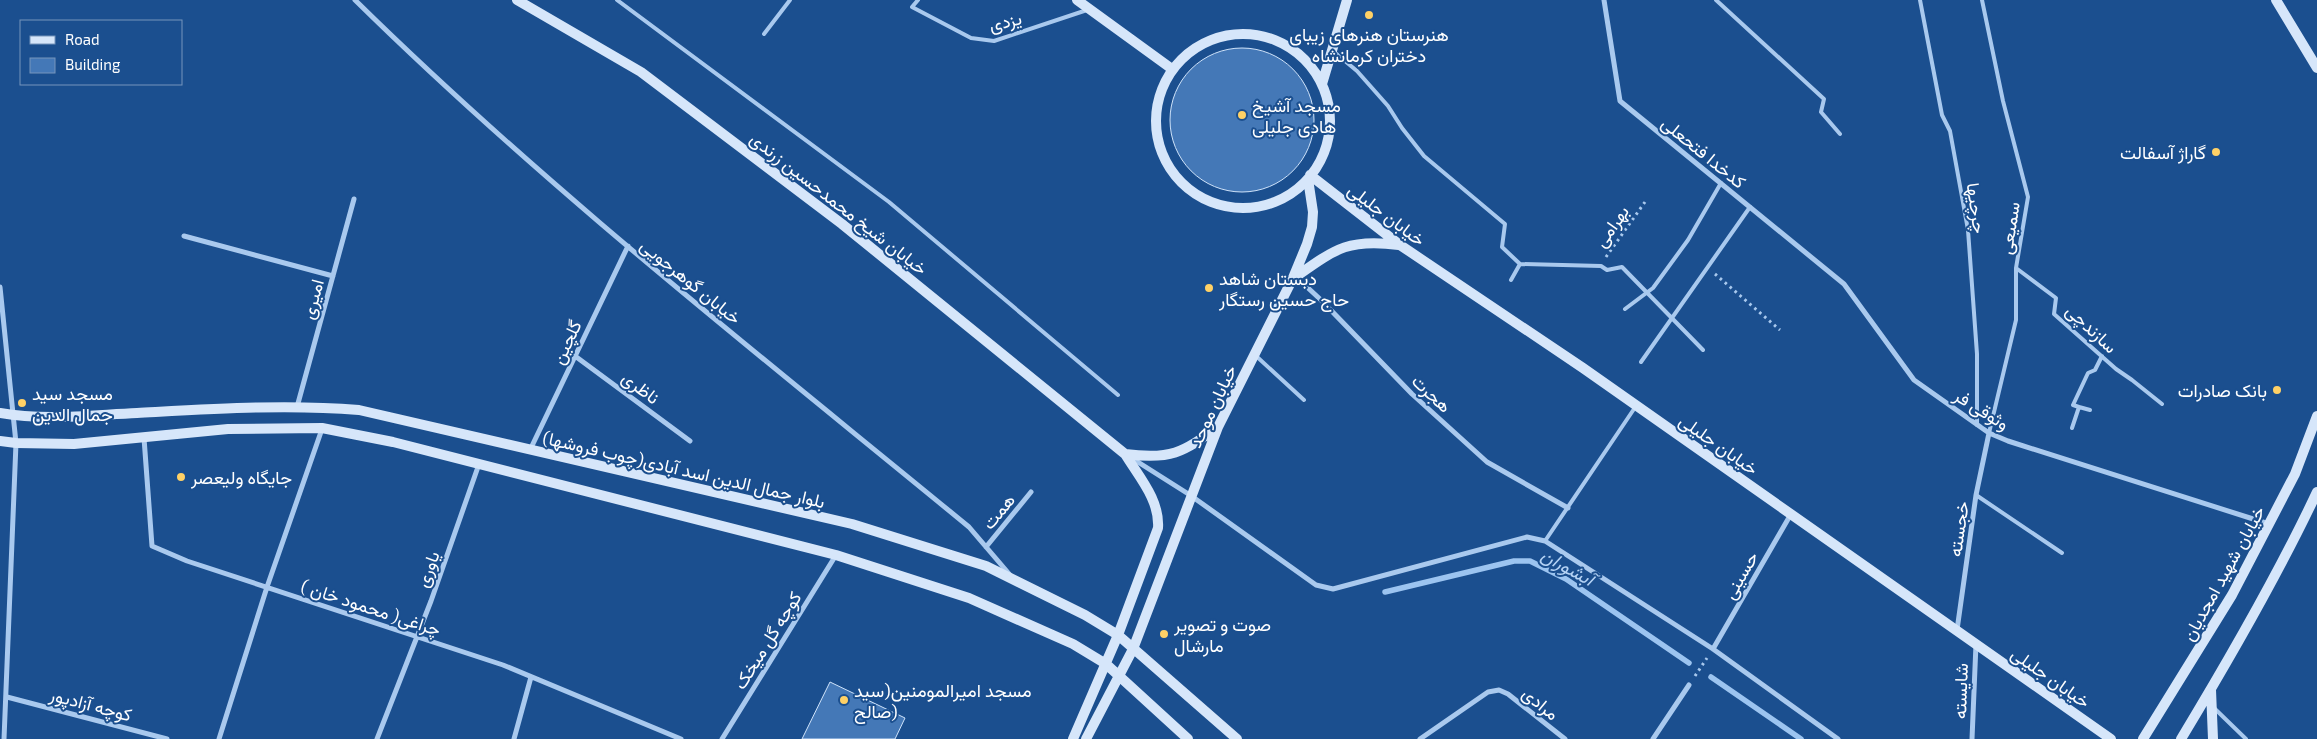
<svg xmlns="http://www.w3.org/2000/svg" width="2317" height="739" font-family="'Exo 2',Vazirmatn,sans-serif">
  <style>
    .lines { fill: none; stroke-linecap: round; stroke-linejoin: round }
    .stream { stroke: #9cc4f0; stroke-width: 5.5 }
    .building { fill: #4478b7; stroke: #cfe3fa }
    .path { stroke: #a9c9ee; stroke-width: 3; stroke-dasharray: 2.5 4; stroke-linecap: butt }
    .lane { stroke: #a9c9ee; stroke-width: 4 }
    .street { stroke: #a9c9ee; stroke-width: 5 }
    .secondary { stroke: #d6e6fa; stroke-width: 10 }
    .poi-dot { fill: #ffd166; stroke: #1b4f8f; stroke-width: 2 }
    .labels { text-anchor: middle; dominant-baseline: central; stroke-width: 4; stroke-linejoin: round; paint-order: stroke }
    .street-label { font-size: 18px; fill: #fff; stroke: #1b4f8f }
    .poi-label { font-size: 18px; fill: #fff; stroke: #1b4f8f; text-anchor: start }
    .water-label { font-size: 19px; font-style: italic; fill: #b5d3f5; stroke: #1b4f8f }
  </style>
  <rect width="100%" height="100%" fill="#1b4f8f"/>
  <g class="lines">
    <path class="stream" d="M1385 592 1514 561H1530L1566 579 1689 663
      M1711 677 1801 739"/>
  </g>
  <path class="building" d="M1170 120a72 72 0 1 1 144 0a72 72 0 1 1-144 0Z
    M830 682 905 718 895 739H802Z"/>
  <g class="lines">
    <path class="path" d="M1606 257 1645 202
      M1715 274 1780 330
      M1695 676 1707 658"/>
    <path class="lane" d="M617 0 889 202 1118 395
      M918 0 912 7 971 38 994 41 1087 10
      M1716 0 1824 99 1821 112 1840 134
      M1920 0 1942 115 1950 131 1968 230 1977 354V425
      M1982 0 2003 101 2028 197 2016 268V320L1989 433
      M764 34 790 0
      M1333 51 1357 71 1388 106 1402 128 1424 156 1505 224 1502 247 1520 264 1601 266 1607 270 1622 267 1703 350
      M2016 268 2056 298 2054 314 2116 369 2132 380 2162 404
      M1511 280 1520 264
      M1625 309 1653 288 1688 240 1721 183
      M1255 355 1304 400
      M1641 362 1750 207
      M2079 407 2090 410
      M2072 428 2079 407 2073 405 2088 373 2095 370 2102 356
      M1976 495 2062 553
      M1545 541 1636 406
      M2214 708 2246 739"/>
    <path class="street" d="M355 0C547 189 761 356 969 527L1010 575
      M1604 0 1620 101 1844 284 1914 380 1989 433 2008 441 2269 524
      M184 236 333 276
      M1293 278 1307 287 1321 300 1412 394 1487 462 1568 508
      M0 287 16 443 4 739
      M575 356 690 441
      M297 407 354 199
      M144 438 152 546 187 561 503 665 681 739
      M530 450 628 246
      M1130 457 1190 495 1316 585 1333 589 1527 537 1545 541 1713 649 1838 739
      M986 547 1031 492
      M1957 630 1976 495 1989 433
      M1713 649 1791 514
      M7 697 167 739
      M219 739 267 587 322 429
      M377 739 431 601 479 464
      M514 739 531 677
      M722 739 836 555
      M1420 739 1488 692 1499 690 1508 694 1565 739
      M1653 739 1689 685
      M1972 739 1976 644"/>
    <path class="secondary" d="M517 0 641 72 842 224 1125 454C1139 477 1160 500 1158 528L1118 635 1073 739
      M1077 0 1172 69
      M2276 0 2317 68
      M1156 121a87 87 0 1 1 174 0a87 87 0 1 1-174 0Z
      M1322 84 1347 0
      M1310 175 1400 245 1583 368 2111 739
      M1294 278C1335 249 1348 238 1399 245
      M0 413C45 421 92 415 137 413 211 409 285 404 359 410L852 524 986 566 1085 615 1118 635 1237 739
      M0 441 16 443 74 444 228 429 322 428 393 442 836 555 969 598 1073 644 1106 664 1188 739
      M1125 454C1171 460 1182 453 1218 427
      M2211 690 2213 739
      M1086 739 1133 649 1218 427 1293 278 1307 244 1312 227 1313 212 1308 179
      M2143 739 2232 595 2295 474 2317 416
      M2181 739C2230 658 2277 577 2317 492"/>
  </g>
  <g class="poi-dot">
    <circle cx="1369" cy="15" r="5"/>
    <circle cx="1242" cy="115" r="5"/>
    <circle cx="2216" cy="152" r="5"/>
    <circle cx="1209" cy="288" r="5"/>
    <circle cx="2277" cy="390" r="5"/>
    <circle cx="22" cy="403" r="5"/>
    <circle cx="181" cy="477" r="5"/>
    <circle cx="1164" cy="634" r="5"/>
    <circle cx="844" cy="700" r="5"/>
  </g>
  <g class="labels">
    <g class="street-label">
      <text transform="translate(1005 21) rotate(-14)">یزدی</text>
      <text transform="translate(1704 152) rotate(39)">کدخدا فتحعلی</text>
      <text transform="translate(839 203) rotate(38)">خیابان شیخ محمدحسین زرندی</text>
      <text transform="translate(1977 208) rotate(82)">چرچیها</text>
      <text transform="translate(1387 214) rotate(37)">خیابان جلیلی</text>
      <text transform="translate(1611 226) rotate(-55)">بهرامی</text>
      <text transform="translate(2009 228) rotate(-81)">سمیعی</text>
      <text transform="translate(691 281) rotate(39)">خیابان گوهرجویی</text>
      <text transform="translate(312 299) rotate(-75)">امیری</text>
      <text transform="translate(2092 328) rotate(43)">سازندچی</text>
      <text transform="translate(566 342) rotate(-65)">گلچین</text>
      <text transform="translate(641 387) rotate(37)">ناظری</text>
      <text transform="translate(1432 393) rotate(43)">هجرت</text>
      <text transform="translate(1212 406) rotate(-65)">خیابان موحد</text>
      <text transform="translate(1982 409) rotate(32)">وثوقی فر</text>
      <text transform="translate(1719 444) rotate(35)">خیابان جلیلی</text>
      <text transform="translate(684 469) rotate(13)">بلوار جمال الدین اسد آبادی(چوب فروشها)</text>
      <text transform="translate(998 511) rotate(-50)">همت</text>
      <text transform="translate(1958 529) rotate(-82)">خجسته</text>
      <text transform="translate(427 569) rotate(-70)">یاوری</text>
      <text transform="translate(2223 573) rotate(-61)">خیابان شهید امجدیان</text>
      <text transform="translate(1740 575) rotate(-60)">حسینی</text>
      <text transform="translate(371 607) rotate(18)">چراغی( محمود خان )</text>
      <text transform="translate(767 640) rotate(-58)">کوچه گل میخک</text>
      <text transform="translate(2051 677) rotate(35)">خیابان جلیلی</text>
      <text transform="translate(1960 691) rotate(-88)">شایسته</text>
      <text transform="translate(1541 703) rotate(39)">مرادی</text>
      <text transform="translate(91 704) rotate(15)">کوچه آزادپور</text>
    </g>
    <g class="poi-label">
      <text x="1369" y="34" text-anchor="middle">هنرستان هنرهای زیبای<tspan x="1369" dy="21">دختران کرمانشاه</tspan></text>
      <text x="1252" y="105">مسجد آشیخ<tspan x="1252" dy="21">هادی جلیلی</tspan></text>
      <text x="2206" y="152" text-anchor="end">گاراژ آسفالت</text>
      <text x="1219" y="278">دبستان شاهد<tspan x="1219" dy="21">حاج حسین رستگار</tspan></text>
      <text x="2267" y="390" text-anchor="end">بانک صادرات</text>
      <text x="32" y="393">مسجد سید<tspan x="32" dy="21">جمال الدین</tspan></text>
      <text x="191" y="477">جایگاه ولیعصر</text>
      <text x="1174" y="624">صوت و تصویر<tspan x="1174" dy="21">مارشال</tspan></text>
      <text x="854" y="690">مسجد امیرالمومنین(سید<tspan x="854" dy="21">صالح)</tspan></text>
    </g>
    <g class="water-label">
      <text transform="translate(1568 566) rotate(29)">آبشوران</text>
    </g>
  </g>
  <rect x="20" y="20" width="162" height="65" fill="#1b4f8f" stroke="#7695bc"/>
  <rect x="30" y="36" width="25" height="8" fill="#d6e6fa" stroke="#7695bc"/>
  <text x="65" y="45" font-size="15" fill="#ffffff">Road</text>
  <rect x="30" y="58" width="25" height="15" fill="#4478b7" stroke="#7695bc"/>
  <text x="65" y="70" font-size="15" fill="#ffffff">Building</text>
</svg>
